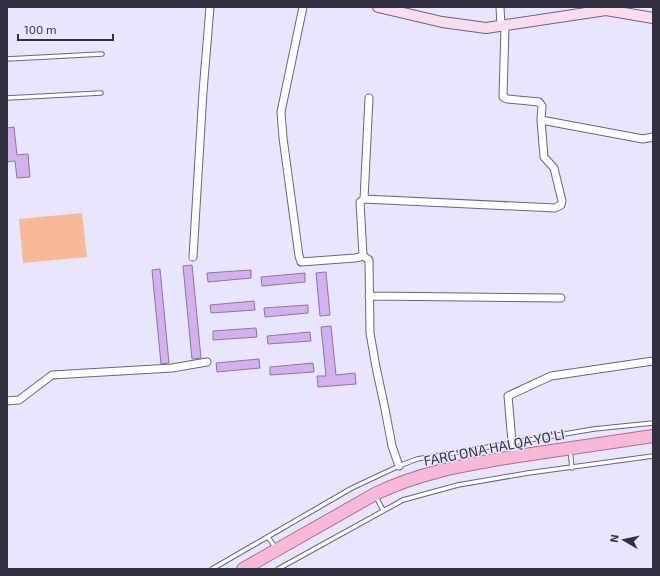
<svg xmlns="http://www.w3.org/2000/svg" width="660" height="576" font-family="'Exo 2',sans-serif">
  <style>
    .green { fill: #f7b998 }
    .building { fill: #d3b1ef; stroke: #897699 }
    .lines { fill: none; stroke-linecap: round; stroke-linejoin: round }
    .lane-casing { stroke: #676387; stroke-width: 5.5 }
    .street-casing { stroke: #676387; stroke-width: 9 }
    .secondary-casing { stroke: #676387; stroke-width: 12 }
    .primary-casing { stroke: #b06a93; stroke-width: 14 }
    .lane { stroke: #fff; stroke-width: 3.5 }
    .street { stroke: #fff; stroke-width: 7 }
    .secondary { stroke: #fcdcec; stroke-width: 10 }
    .primary { stroke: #f8b9d9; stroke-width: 12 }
    .labels { text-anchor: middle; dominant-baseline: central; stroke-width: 3; stroke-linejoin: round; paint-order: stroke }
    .street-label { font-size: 14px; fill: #323040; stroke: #e8e6ff }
  </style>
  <rect width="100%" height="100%" fill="#e8e6ff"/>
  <path class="green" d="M82 213 87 257 23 263 19 219Z"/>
  <path class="building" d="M14 127 17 155 28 154 30 177 17 178 15 161 7 162V128Z
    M192 265 201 358 192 359 183 266Z
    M160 269 169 363 161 364 152 270Z
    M251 270V278L208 282 207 273Z
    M326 272 330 315 320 316 316 273Z
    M305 273V282L262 286 261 277Z
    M254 301 255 310 211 313 210 305Z
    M308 305V313L265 317 264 308Z
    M331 326 336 375 355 373 356 384 318 387 317 376H326L321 327Z
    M256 328 257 337 213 340V331Z
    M310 332 311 341 268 344 267 336Z
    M259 359 260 368 217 372 216 363Z
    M313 363 314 372 270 375V367Z"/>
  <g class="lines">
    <defs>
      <path id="lane" d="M7 59 102 54
        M7 98 101 93
        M570 449 572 468
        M376 497 383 510
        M268 537 275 547
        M212 569 352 488 399 466 417 459 594 429 653 423
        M278 569 403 500 458 485 528 473 653 456"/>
      <path id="street" d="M303 7 281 112 283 138 299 256 301 262 355 258 360 257 363 255 360 202 364 199 555 208 561 205 562 201 554 168 544 157 541 120 542 106 539 102 507 99 503 97 505 26
        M500 7 501 26
        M541 120 643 139 653 137
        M364 199 369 98
        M362 255 369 260 370 333 376 367 385 409 392 446 399 466
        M193 257 203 92 210 7
        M369 296 561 298
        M7 401 19 400 52 375 172 368 207 362
        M515 457 512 442 508 396 551 376 653 361"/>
      <path id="secondary" d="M378 7 442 22 486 28 606 10 653 18"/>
      <path id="primary" d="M243 569 375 494C423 471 466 465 518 456 563 449 608 443 653 436"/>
    </defs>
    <use href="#lane" class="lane-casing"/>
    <use href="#street" class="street-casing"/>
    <use href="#secondary" class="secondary-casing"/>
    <use href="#primary" class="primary-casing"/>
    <use href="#lane" class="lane"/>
    <use href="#street" class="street"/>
    <use href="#secondary" class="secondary"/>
    <use href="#primary" class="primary"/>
  </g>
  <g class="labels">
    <g class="street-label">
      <text transform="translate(494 447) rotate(-11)">FARG‘ONA HALQA YO‘LI</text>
    </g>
  </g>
  <rect width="660" height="576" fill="none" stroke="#323040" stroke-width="16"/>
  <g transform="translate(624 540) rotate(279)" stroke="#e8e6ff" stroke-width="3" paint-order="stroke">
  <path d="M0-3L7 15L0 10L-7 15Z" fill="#323040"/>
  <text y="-6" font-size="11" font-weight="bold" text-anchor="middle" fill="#323040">N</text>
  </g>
  <path d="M18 34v6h95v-6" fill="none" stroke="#323040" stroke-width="2"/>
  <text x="24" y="34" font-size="12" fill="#323040" stroke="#e8e6ff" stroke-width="3" paint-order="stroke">100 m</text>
</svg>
